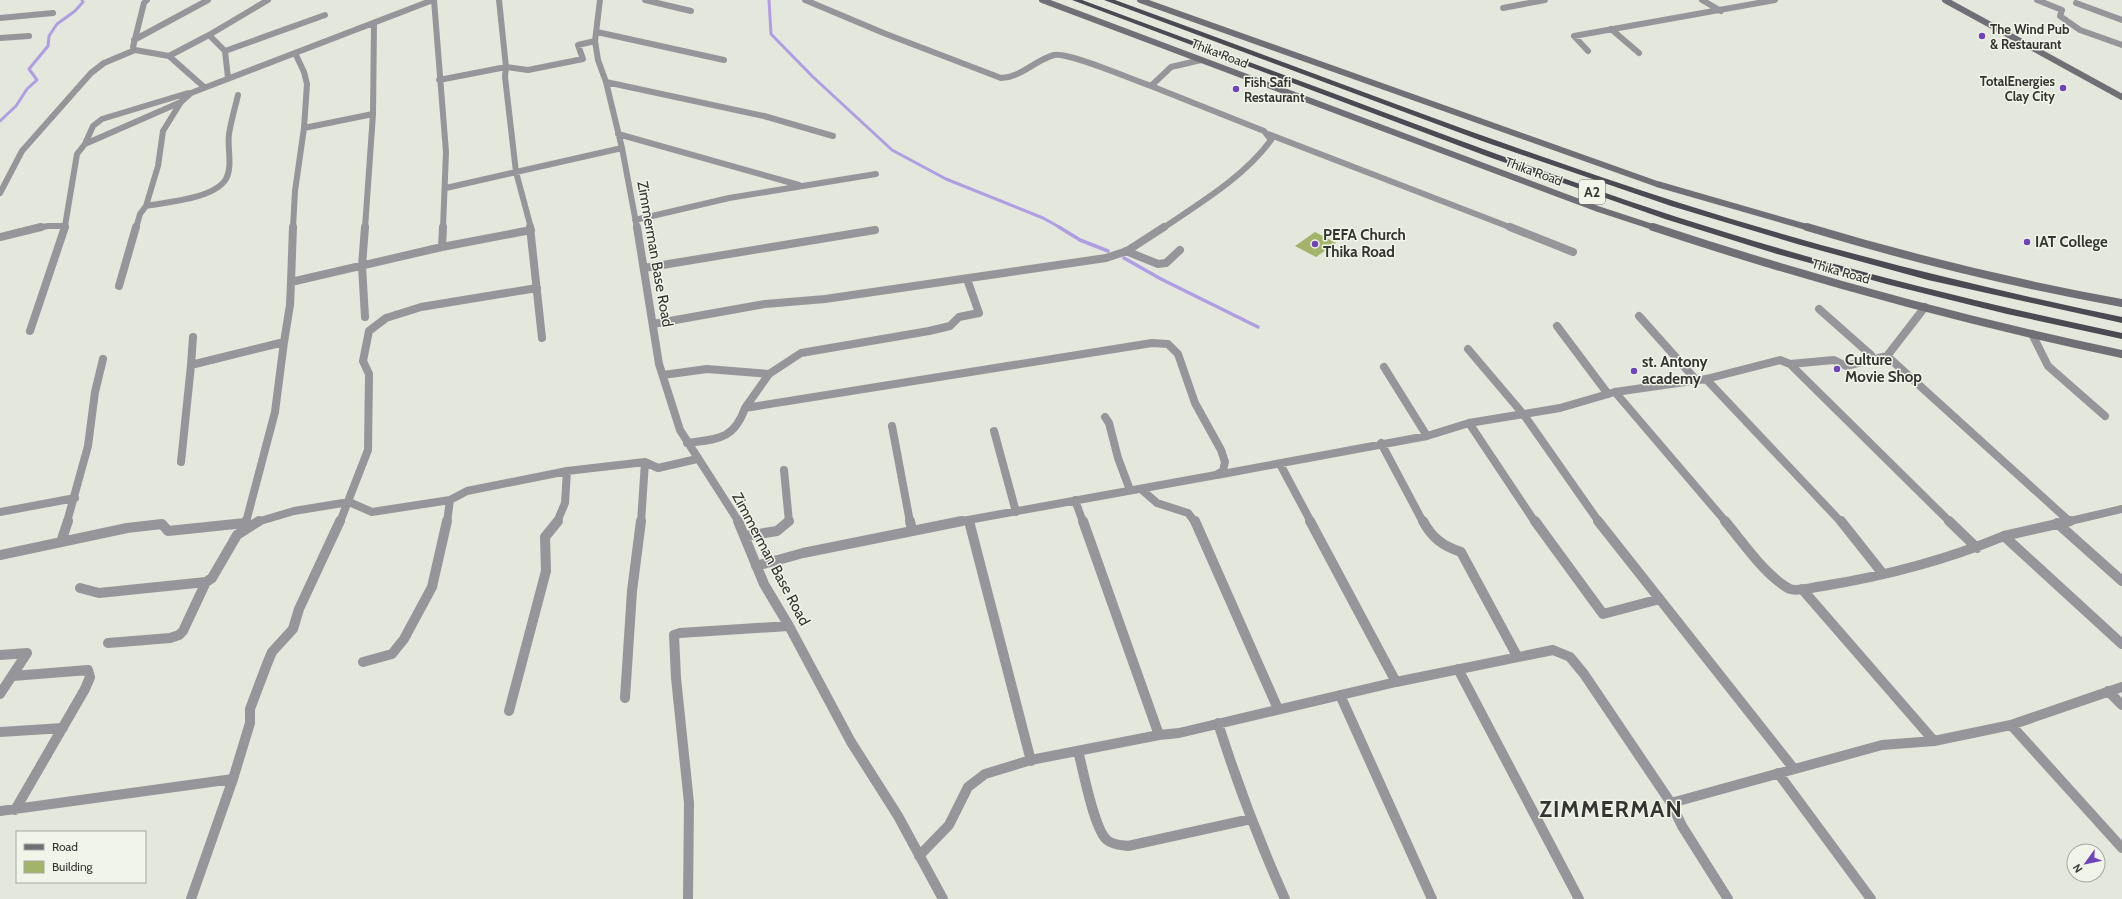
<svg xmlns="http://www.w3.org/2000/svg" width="2122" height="899" font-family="Cabin,sans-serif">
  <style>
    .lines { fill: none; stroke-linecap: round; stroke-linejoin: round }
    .stream-far1 { stroke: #b09ee4; stroke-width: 3 }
    .stream { stroke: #b09ee4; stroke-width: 3.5 }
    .building { fill: #a2b469 }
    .minor-far2 { stroke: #96959a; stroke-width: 6 }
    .minor-far1 { stroke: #96959a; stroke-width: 8 }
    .minor { stroke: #96959a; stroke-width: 10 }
    .secondary-far1 { stroke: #716f76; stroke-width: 6 }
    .secondary { stroke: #716f76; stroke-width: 8 }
    .trunk { fill: #4b4952; fill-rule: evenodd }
    .poi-dot { fill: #6e43bb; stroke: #f1f4e9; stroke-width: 1.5 }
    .labels { text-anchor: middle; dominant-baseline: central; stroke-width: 3; stroke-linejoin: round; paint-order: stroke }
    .far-poi-label { font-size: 13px; font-weight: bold; fill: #343531; stroke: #f1f4e9; text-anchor: start }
    .far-street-label { font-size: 13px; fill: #343531; stroke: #f1f4e9 }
    .shield { fill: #f1f4e9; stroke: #6d6e68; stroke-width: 1 }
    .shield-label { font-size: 14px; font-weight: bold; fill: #343531 }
    .poi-label { font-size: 15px; font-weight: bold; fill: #343531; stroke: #f1f4e9; text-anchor: start }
    .street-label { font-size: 15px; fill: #343531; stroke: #f1f4e9 }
    .near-district-label { font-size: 23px; font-weight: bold; letter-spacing: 1px; fill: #343531; stroke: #f1f4e9 }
  </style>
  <rect width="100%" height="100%" fill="#e4e7db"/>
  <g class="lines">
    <path class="stream-far1" d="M769 0 771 34 812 76 892 150 946 179 1043 218 1061 228
      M0 121 16 106 27 89 37 80 29 69 48 46 49 36 57 24 75 11 83 2 82 0"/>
    <path class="stream" d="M1059 227 1080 240 1108 251
      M1124 258 1161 279 1258 327"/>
  </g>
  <path class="building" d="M1315 232 1336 243 1316 257 1295 246Z"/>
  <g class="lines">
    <path class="minor-far2" d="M147 0 144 3 133 47 135 50 169 56 204 87
      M434 0 446 152 443 228
      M600 0 595 41 598 60 606 82 622 148 637 228
      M645 0 691 11
      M805 0 886 34 1001 78C1022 77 1035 60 1054 55 1069 52 1133 80 1151 86
      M1702 0 1721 11
      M2037 0 2062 10 2060 16 2080 30 2122 45
      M2076 3 2122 20
      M1503 8 1545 0
      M0 18 53 13
      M1611 29 1639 53
      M597 32 724 60
      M0 38 29 36
      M134 40 208 0
      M225 51 325 15
      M1588 51 1574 36 1775 0
      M295 53 304 72 307 84 304 128 373 114
      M169 56 209 35
      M228 78 225 51 209 35 268 0
      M439 80 506 67 528 70 583 59 578 45 595 41
      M606 82 764 116 833 136
      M618 134 799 185
      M1268 134 1512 228
      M85 144 93 126 102 119 188 93
      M446 188 516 172 505 77 506 67 499 0
      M0 193 22 151 91 73 104 63 135 50
      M146 206C166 202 214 199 226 179 233 166 227 148 229 134 231 121 235 108 238 95
      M635 220 729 198 876 174
      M65 226 77 154 85 144 181 102
      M37 228 48 226H65L64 228
      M136 228 140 214 146 206 158 166 163 131 181 102 191 93 433 0
      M293 228 295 191 304 128
      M365 228 373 114 374 23
      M531 228 516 172 622 148
      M1163 228C1200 203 1244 177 1271 140L1264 131 1151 86 1171 67 1201 60"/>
    <path class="minor-far1" d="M293 227 291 282 442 247 531 230
      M365 227 362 266 365 317
      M530 227 542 338
      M637 227 659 364 680 430 739 522
      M1510 227 1573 252
      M0 237 41 227
      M442 247 443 227
      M1126 251 1158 264 1166 263 1180 250
      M644 268 875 230
      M119 286 136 227
      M1925 307 1887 356 2069 521
      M1819 309 1871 355 1870 359
      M1639 316 1697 381
      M653 324 765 304 825 299 1106 258 1127 251 1164 227
      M1557 326 1608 394
      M30 331 65 227
      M2032 334 2048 366 2105 416
      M193 337 191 365 284 342 290 305 291 282
      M1468 349 1524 415 1599 522
      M1790 364 1950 522
      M1384 367 1427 436
      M663 375 707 369 769 374
      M1706 379 1841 522
      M1615 392 1726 522
      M745 408 769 374 801 353 929 331 950 326 959 317 979 313 967 279
      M1105 417 1109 423 1118 458 1130 490
      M1469 423 1535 522
      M892 426 910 522
      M994 431 1016 512
      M687 443C717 439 734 440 745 408L1152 343 1168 344 1178 354 1195 403 1221 450 1225 462 1223 471 1216 475 957 522
      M1381 443 1423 522
      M181 462 191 365
      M1280 464 1311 522
      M784 470 789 522
      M1217 475 1427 436 1469 423 1560 408 1615 392 1706 379 1780 360 1790 364 1834 360 1846 366 1887 356
      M1141 489 1157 503 1188 513 1195 522
      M1075 500 1083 522
      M0 512 75 498
      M67 522 88 446 95 392 103 359
      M246 522 275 412 284 342
      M257 522 294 511 349 502 372 512 450 500 467 491 567 471 645 462 658 468 697 459
      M340 522 368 450 369 374 363 361 369 331 386 318 421 307 537 288
      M447 522 450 500
      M557 522 565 503 567 471
      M641 522 645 462
      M2066 522 2122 509"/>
    <path class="minor" d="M738 521 764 584 789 626 851 742 898 816 943 899
      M910 521 912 530
      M969 521 1031 761
      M1195 521 1278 709
      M1310 521 1396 682
      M1423 521C1432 538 1443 546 1461 552L1517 656
      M1535 521 1603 614 1660 599
      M1598 521 1794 769
      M1725 521C1742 541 1766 577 1790 589 1797 592 1814 587 1823 586 1885 576 1946 560 2004 536
      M1841 521 1883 574
      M1949 521 1977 548
      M2070 521 2004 536 2122 644
      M2057 523 2122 581
      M244 528 246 521
      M746 536 777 531 789 521
      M61 542 68 521
      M0 555 127 528 162 524 168 531 245 523
      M756 566 803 553 962 521
      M80 588 99 593 206 582 212 578 237 535 259 521
      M1802 589 1934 741
      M108 643 170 638 179 635 183 631 206 582
      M0 655 27 653
      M363 662 392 654 404 639 432 587 447 521
      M1458 669 1579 899
      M13 676 88 670 90 677 85 689 15 810
      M2108 691 2122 705
      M0 694 27 653
      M1340 695 1432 899
      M625 698 632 591 641 521
      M509 711 546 571 545 537 558 521
      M1218 723C1237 783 1259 841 1285 899
      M2011 725 2122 848
      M0 732 63 728
      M1159 735 1179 733 1396 682 1553 650 1570 657 1584 674 1671 803 1682 826 1728 899
      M1078 751C1083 769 1094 830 1107 840 1113 845 1121 845 1128 846L1251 819
      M1778 773 1871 899
      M1671 803 1882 745 1934 741 2011 725 2122 687
      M0 811 233 779
      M919 856 949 825 968 787 985 774 1031 760 1159 735 1083 521
      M191 899 233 779 250 723V709L267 664 272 652 293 629 299 609 340 521
      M688 899 689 803 676 678 674 635 680 633 789 626"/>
    <path class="secondary-far1" d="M1042 0 1598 209 1656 228
      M1140 0 1657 184 1810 228
      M1945 0 2122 97"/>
    <path class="secondary" d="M1653 227C1807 278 1964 321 2122 354
      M1807 227C1910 258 2016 284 2122 303"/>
    <path class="trunk" d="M1072 0H1082C1184 38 1285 75 1386 113 1499 155 1613 198 1728 233 1858 273 1989 305 2122 333V339L2007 314 1890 285 1777 254 1665 219 1489 157Z
      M1104 0H1115C1303 68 1489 142 1680 203 1825 249 1973 286 2122 317V323L1928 280 1797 244 1671 206 1482 141Z"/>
  </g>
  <g class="poi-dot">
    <circle cx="1982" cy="36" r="4"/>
    <circle cx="2063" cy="88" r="4"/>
    <circle cx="1236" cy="89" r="4"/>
    <circle cx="2027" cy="242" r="4"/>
    <circle cx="1315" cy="244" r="4"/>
    <circle cx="1837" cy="369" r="4"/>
    <circle cx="1634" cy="371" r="4"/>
  </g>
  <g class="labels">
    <g class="far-poi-label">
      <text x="1990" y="29">The Wind Pub<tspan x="1990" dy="15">&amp; Restaurant</tspan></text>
      <text x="2055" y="81" text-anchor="end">TotalEnergies<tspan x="2055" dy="15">Clay City</tspan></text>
      <text x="1244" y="82">Fish Safi<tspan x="1244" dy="15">Restaurant</tspan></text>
    </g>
    <g class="far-street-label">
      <text transform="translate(1220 53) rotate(21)">Thika Road</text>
      <text transform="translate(1534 171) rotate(20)">Thika Road</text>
      <text transform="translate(1841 271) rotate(16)">Thika Road</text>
    </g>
    <rect class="shield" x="1579" y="180" width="26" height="24" rx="3"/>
    <g class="shield-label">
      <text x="1592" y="192">A2</text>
    </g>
    <g class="poi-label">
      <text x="1323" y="235">PEFA Church<tspan x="1323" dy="17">Thika Road</tspan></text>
      <text x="2035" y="242">IAT College</text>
      <text x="1845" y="360">Culture<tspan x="1845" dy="17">Movie Shop</tspan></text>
      <text x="1642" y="362">st. Antony<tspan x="1642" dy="17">academy</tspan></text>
    </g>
    <g class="street-label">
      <text transform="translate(655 254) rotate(80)">Zimmerman Base Road</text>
      <text transform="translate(771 559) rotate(62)">Zimmerman Base Road</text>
    </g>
    <g class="near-district-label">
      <text x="1611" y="809">ZIMMERMAN</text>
    </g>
  </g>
  <rect x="16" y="831" width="130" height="52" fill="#f1f4e9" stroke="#a5a89f"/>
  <rect x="24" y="844" width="20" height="6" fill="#716f76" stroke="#a5a89f"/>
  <text x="52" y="851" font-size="12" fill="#343531">Road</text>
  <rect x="24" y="861" width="20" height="12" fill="#a2b469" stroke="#a5a89f"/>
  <text x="52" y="871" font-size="12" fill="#343531">Building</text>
  <g transform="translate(2086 863) rotate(237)"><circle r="19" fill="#f1f4e9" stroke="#a5a89f"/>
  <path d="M0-3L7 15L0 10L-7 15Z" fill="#6e43bb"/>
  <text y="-6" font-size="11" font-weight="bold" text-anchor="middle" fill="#343531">N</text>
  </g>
</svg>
